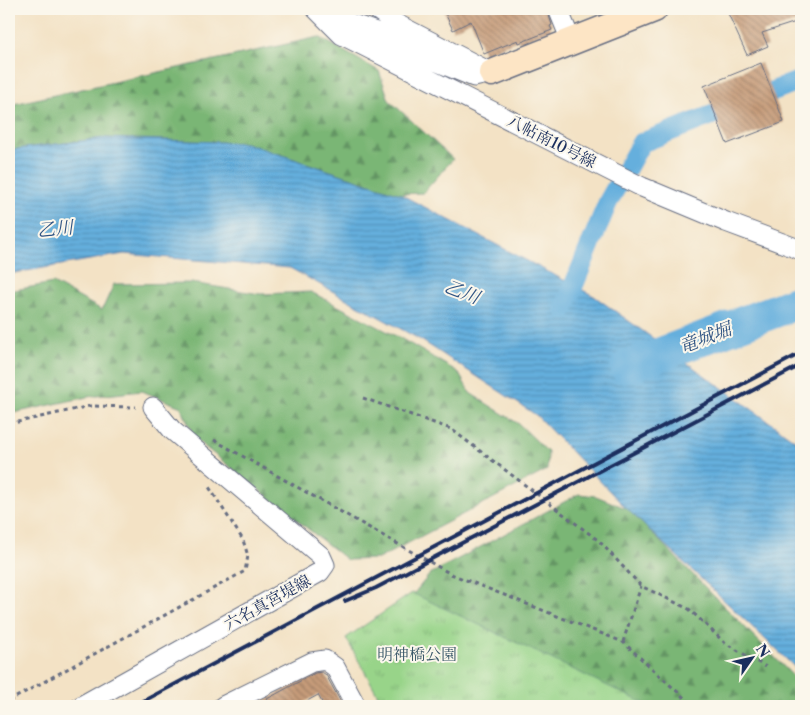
<svg xmlns="http://www.w3.org/2000/svg" width="810" height="715" font-family="'Libre Caslon Text','Noto Serif JP',serif">
  <style>
    .forest { fill: url(#forest-firs); stroke: #4a726a }
    .park { fill: url(#park-tufts); stroke: #5a8274 }
    .water { fill: url(#water-rules); stroke: #406f9e }
    .lines { fill: none; stroke-linecap: round; stroke-linejoin: round }
    .canal { stroke: #65afdd; stroke-width: 20 }
    .river { stroke: #65afdd; stroke-width: 34 }
    .building { fill: url(#building-back-hatch) }
    .street-casing { stroke: #676e82; stroke-width: 21 }
    .secondary-casing { stroke: #676e82; stroke-width: 29 }
    .path { stroke: #676e82; stroke-width: 3; stroke-dasharray: 4 4; stroke-linecap: butt }
    .street { stroke: #fff; stroke-width: 19 }
    .secondary { stroke: #fde5c5; stroke-width: 26 }
    .rail { stroke: #1b2f5e; stroke-width: 4 }
    .labels { text-anchor: middle; dominant-baseline: central; stroke-width: 4; stroke-linejoin: round; paint-order: stroke }
    .street-label { font-size: 16px; fill: #1b2f5e; stroke: #fbf7ec }
    .park-label { font-size: 16px; fill: #3a5869; stroke: #fbf7ec }
    .water-label { font-size: 18px; font-style: italic; fill: #315584; stroke: #fbf7ec }
  </style>
  <defs>
    <pattern id="forest-firs" width="22" height="20" patternUnits="userSpaceOnUse" patternTransform="scale(1.25)"><rect width="22" height="20" fill="#7ab675"/><path d="M5 1l3.5 6h-7zM16 11l3.5 6h-7z" fill="#639463"/></pattern>
    <pattern id="park-tufts" width="24" height="20" patternUnits="userSpaceOnUse" patternTransform="scale(1.25)"><rect width="24" height="20" fill="#98d489"/><path d="M3 7l-1-3M5 7V3M7 7l1-3M15 17l-1-3M17 17v-4M19 17l1-3" fill="none" stroke="#82b679"/></pattern>
    <pattern id="water-rules" width="6" height="5" patternUnits="userSpaceOnUse" patternTransform="scale(1.25)"><rect width="6" height="5" fill="#65afdd"/><path d="M0 2.5h6" fill="none" stroke="#528fb6"/></pattern>
    <pattern id="building-back-hatch" width="6" height="6" patternUnits="userSpaceOnUse" patternTransform="scale(1.25)"><rect width="6" height="6" fill="#c69b79"/><path d="M-1 5l2 2M0 0l6 6M5-1l2 2" fill="none" stroke="#a07f66"/></pattern>
  </defs>
  <rect width="100%" height="100%" fill="#fbf7ec"/>
  <filter id="ink" filterUnits="userSpaceOnUse"><feTurbulence type="fractalNoise" baseFrequency=".02" numOctaves="2"/><feDisplacementMap in="SourceGraphic" scale="10" xChannelSelector="R" yChannelSelector="G"/><feConvolveMatrix kernelMatrix="1 2 1 2 8 2 1 2 1" color-interpolation-filters="sRGB"/></filter>
  <filter id="wash" filterUnits="userSpaceOnUse"><feTurbulence type="fractalNoise" baseFrequency=".0096" numOctaves="4" result="noise"/><feDisplacementMap in="SourceGraphic" scale="20" xChannelSelector="R" yChannelSelector="G"/><feGaussianBlur stdDeviation="1.12" result="paint"/><feColorMatrix in="noise" values="0 0 0 0 0 0 0 0 0 0 0 0 0 0 0 0 0 1.4 0 .05"/><feComposite in="paint" operator="in"/></filter>
  <g filter="url(#wash)">
    <rect width="100%" height="100%" fill="#f3e2c5"/>
    <path class="forest" d="M319 37 379 71 389 100 453 159 423 193 400 194 245 143 105 138 9 150V105Z
      M53 283 102 310 114 284 192 283 260 294 311 292 402 339 458 372 470 393 519 424 548 452 547 470 378 559 347 560 195 439 181 407 142 391 87 397 9 414V291Z
      M579 494 596 496 628 509 801 684V706H562L411 597 430 574Z"/>
    <path class="park" d="M412 593 650 706H384L346 638Z"/>
    <path class="water" d="M105 138 245 143 400 194 594 296 796 441 801 447V673L624 506 536 415 421 340 290 268 124 254 9 274V150Z"/>
    <g class="lines">
      <path class="canal" d="M564 309 608 202 641 143 801 80"/>
      <path class="river" d="M627 367 801 301"/>
    </g>
    <g id="blocks">
      <path class="building" d="M443 9H547L552 25 550 26 552 30 519 43 518 40 484 54 471 21 453 30Z
        M726 9H792L796 22 762 33 768 46 747 55Z
        M761 63 784 122 727 144 704 86Z
        M322 672 326 675 343 706H324L318 695 298 706H254L304 679 315 673Z"/>
    </g>
  </g>
  <g filter="url(#ink)">
    <use href="#blocks" fill-opacity="0" stroke="#676e82" stroke-width="1"/>
    <g class="lines">
      <defs>
        <path id="street" d="M316 9 342 35 642 187 726 222 801 250
          M376 9 397 24 486 70
          M558 9 571 41
          M324 14 376 32 430 59 474 77 492 73
          M81 706 320 572 325 565 321 556 172 430 153 407
          M223 706 312 662 325 660 335 667 356 706"/>
        <path id="secondary" d="M492 73 654 9"/>
      </defs>
      <use href="#street" class="street-casing"/>
      <use href="#secondary" class="secondary-casing"/>
      <path class="path" d="M363 398 451 429 599 541 641 586 689 609 725 643 766 667
        M9 424 90 406 136 407
        M214 440 451 574 623 642 693 706
        M623 642 641 586
        M9 701 245 571 248 556 243 540 209 487"/>
      <use href="#street" class="street"/>
      <use href="#secondary" class="secondary"/>
      <path class="rail" d="M345 601 376 588 801 365
        M134 706 801 353"/>
    </g>
  </g>
  <g class="labels">
    <g class="street-label">
      <text transform="translate(552 141) rotate(27)">八帖南10号線</text>
      <text transform="translate(267 602) rotate(-29)">六名真宮堤線</text>
    </g>
    <g class="park-label">
      <text x="417" y="654">明神橋公園</text>
    </g>
    <g class="water-label">
      <text transform="translate(55 229) rotate(-6)">乙川</text>
      <text transform="translate(462 292) rotate(21)">乙川</text>
      <text transform="translate(705 338) rotate(-21)">竜城堀</text>
    </g>
  </g>
  <rect width="810" height="715" fill="none" stroke="#fbf7ec" stroke-width="30"/>
  <g transform="translate(752 658) rotate(56)" stroke="#fbf7ec" stroke-width="4" paint-order="stroke">
  <path d="M0-4L9 19L0 12L-9 19Z" fill="#1b2f5e"/>
  <text y="-8" font-size="14" font-weight="bold" text-anchor="middle" fill="#1b2f5e">N</text>
  </g>
</svg>
